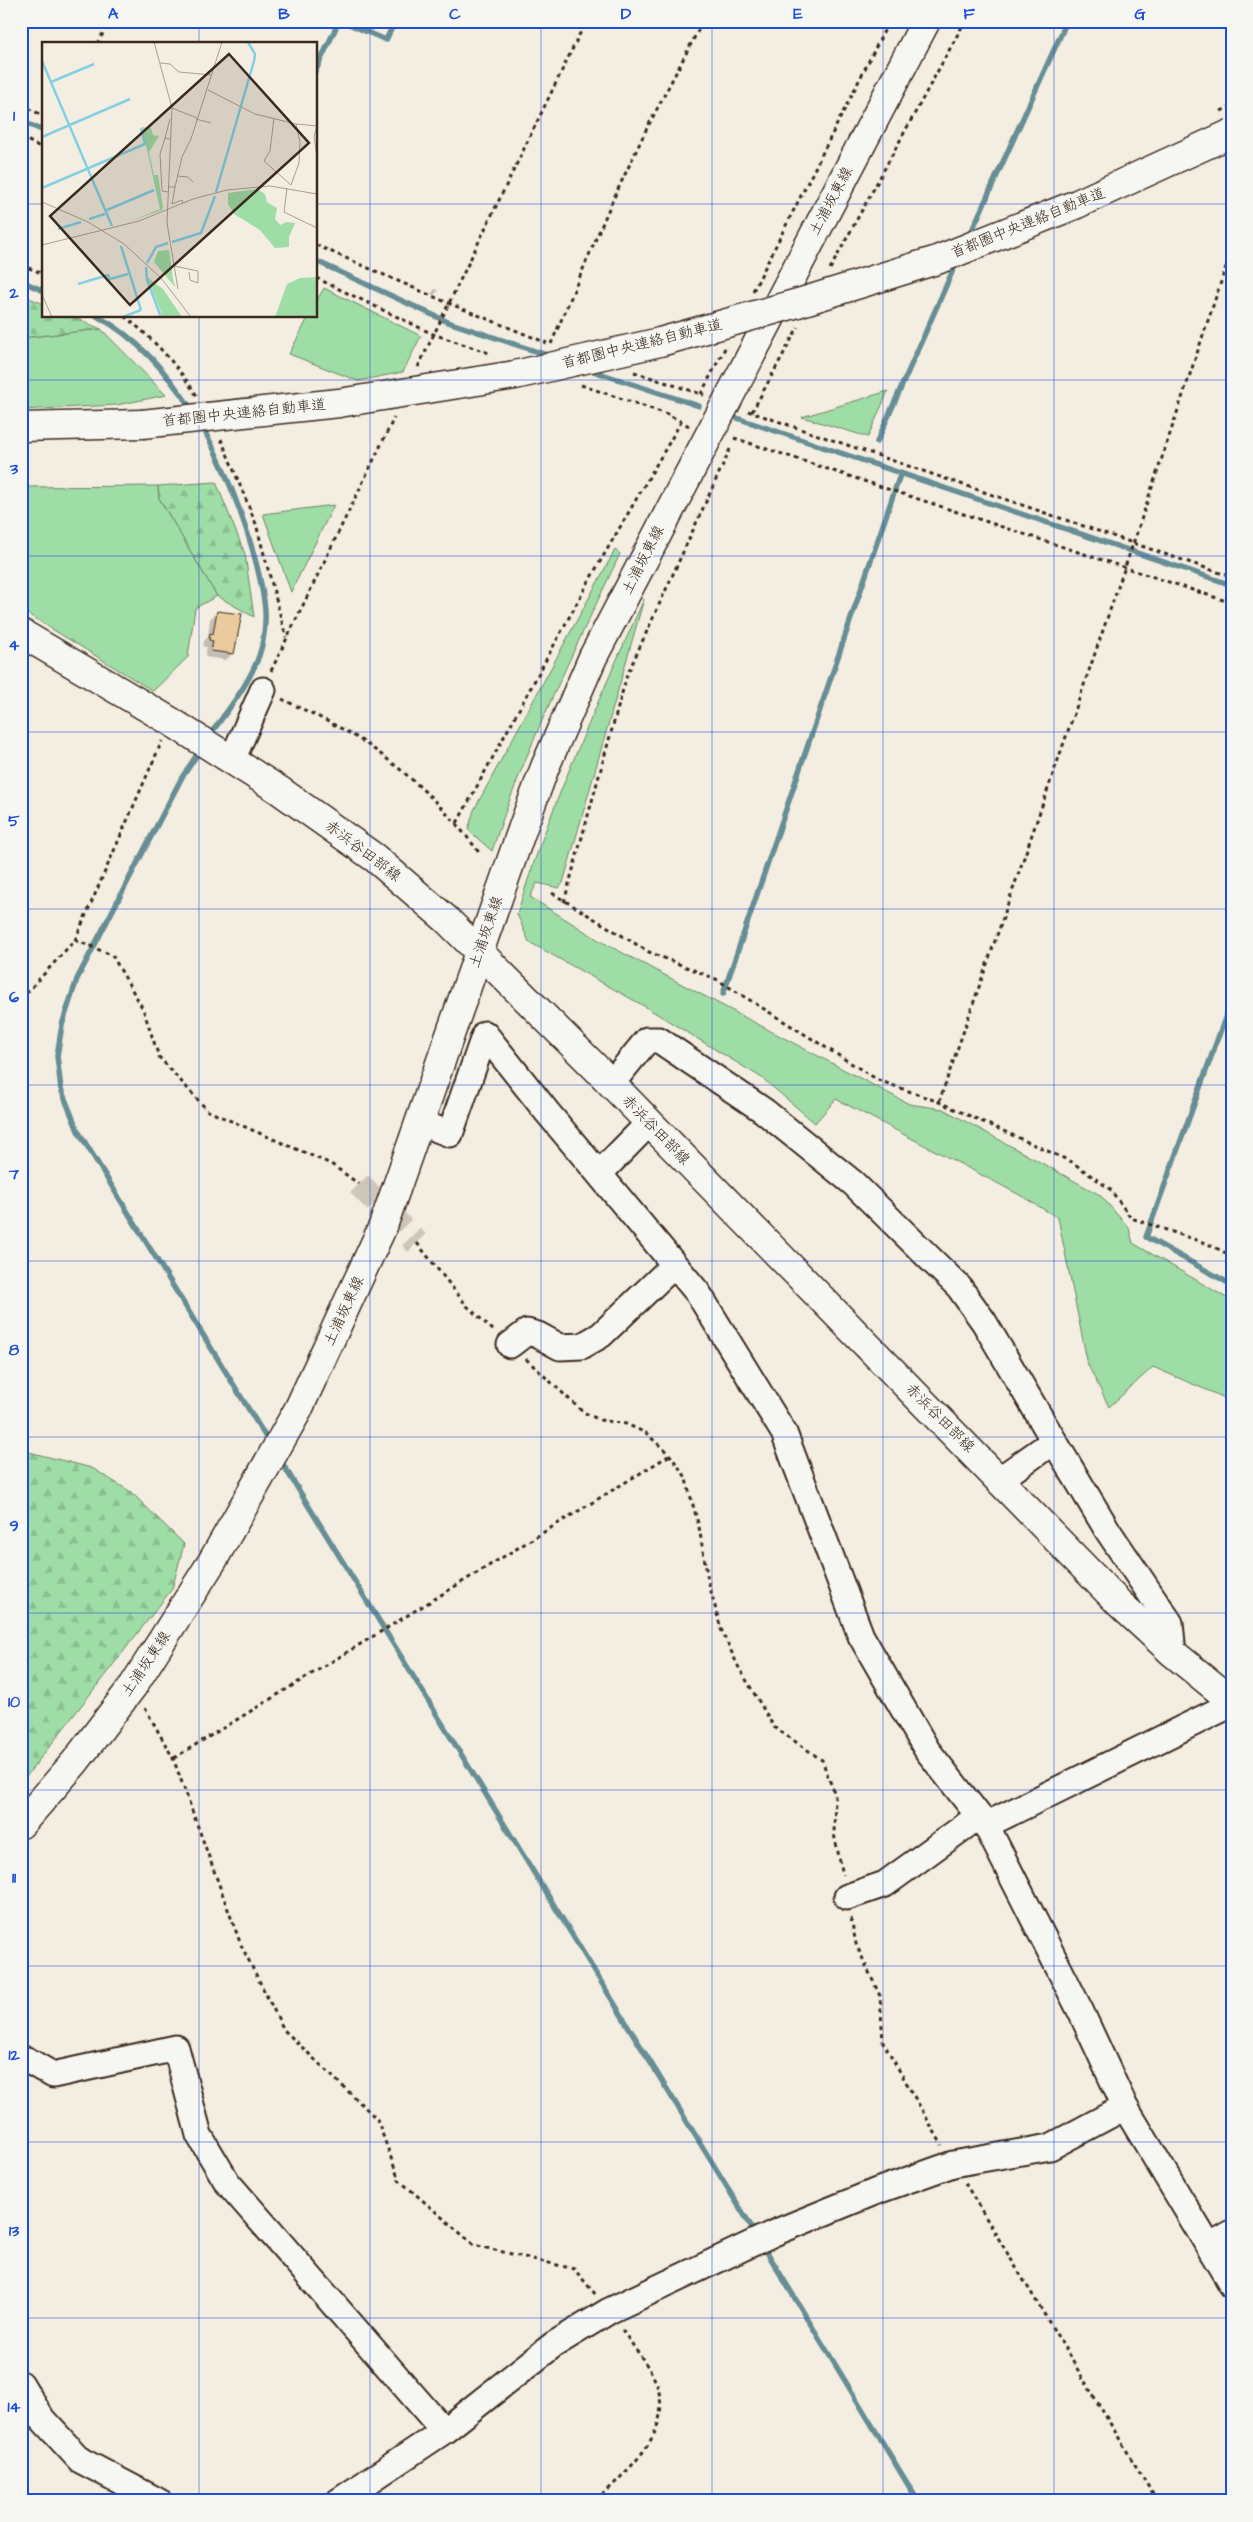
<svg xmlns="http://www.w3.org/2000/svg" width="1253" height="2522" font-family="'Architects Daughter','Klee One',sans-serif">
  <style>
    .green { fill: #9edda6; stroke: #6c8462 }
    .forest { fill: url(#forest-firs); stroke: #6c8462 }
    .shadow { fill: #0003 }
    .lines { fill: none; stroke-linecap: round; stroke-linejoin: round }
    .stream { stroke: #668e94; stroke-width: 5.5 }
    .building { fill: #ebca9d; stroke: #3b2a1e }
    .minor-tunnel { stroke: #cfc6ba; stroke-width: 25; stroke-dasharray: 25 12; stroke-linecap: butt }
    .minor-casing { stroke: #3b2a1e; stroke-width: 29 }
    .major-casing { stroke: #3b2a1e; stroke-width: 31 }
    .highway-casing { stroke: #3b2a1e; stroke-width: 31 }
    .path { stroke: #3b2a1e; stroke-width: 3; stroke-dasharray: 4 4; stroke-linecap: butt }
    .minor { stroke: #f6f6f2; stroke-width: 25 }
    .major { stroke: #f6f6f2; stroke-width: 28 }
    .highway { stroke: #f6f6f2; stroke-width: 28 }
    .highway-bridge-casing { stroke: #3b2a1e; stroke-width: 31; stroke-linecap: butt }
    .highway-bridge { stroke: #f6f6f2; stroke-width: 28 }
    .grid { fill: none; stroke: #1d4ed8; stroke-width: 1; stroke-opacity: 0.55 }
    .labels { text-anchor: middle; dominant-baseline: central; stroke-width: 4.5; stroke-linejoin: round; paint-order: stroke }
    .street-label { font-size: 15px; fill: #3b2a1e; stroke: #f6f6f2 }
    .inset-river { fill: none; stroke: #83d0e3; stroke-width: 2.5 }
    .inset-road { fill: none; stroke: #aa9f93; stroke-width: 1 }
    .view { fill: #3b2a1e; fill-opacity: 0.15; stroke: #3b2a1e; stroke-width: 2.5 }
    .inset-edge { fill: none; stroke: #3b2a1e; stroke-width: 2.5 }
    .neatline { fill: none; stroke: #1d4ed8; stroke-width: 2 }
    .grid-label { font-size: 16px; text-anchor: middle; font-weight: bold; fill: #1d4ed8 }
  </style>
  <defs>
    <pattern id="forest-firs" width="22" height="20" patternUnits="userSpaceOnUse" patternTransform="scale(1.25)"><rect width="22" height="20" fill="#9edda6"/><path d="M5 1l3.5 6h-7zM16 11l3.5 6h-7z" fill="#89be8e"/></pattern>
  </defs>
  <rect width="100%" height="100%" fill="#f4ede1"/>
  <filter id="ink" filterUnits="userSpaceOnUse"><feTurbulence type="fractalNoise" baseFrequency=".02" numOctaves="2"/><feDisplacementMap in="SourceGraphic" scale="10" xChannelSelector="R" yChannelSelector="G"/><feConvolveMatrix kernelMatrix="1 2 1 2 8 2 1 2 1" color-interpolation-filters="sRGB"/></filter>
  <g filter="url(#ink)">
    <path class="green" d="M324 288 421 336 403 372 358 381 289 354 309 316H316V302Z
      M101 329 166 395 117 405 21 410V338Z
      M888 391 868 437 802 417Z
      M158 486 159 498 217 596 195 608 188 657 153 691 21 610V487Z
      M334 505 291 592 263 514Z
      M615 550 620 554C574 651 525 748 492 851L468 830 474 810Z
      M644 599 563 883 559 888 537 883 530 897 602 942 909 1104 943 1109 1100 1195 1129 1228 1133 1243 1232 1301V1391L1225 1398 1153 1367 1109 1407 1088 1365 1058 1218 1018 1194 836 1099 815 1123 762 1078 644 1006 529 942 517 914C550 806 598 702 644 599Z"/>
    <path class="forest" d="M21 295 44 304V316H71L101 329 21 338Z
      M216 482 245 554 254 617 217 596 159 498 158 486Z
      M21 1450 92 1468 131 1492 184 1544 172 1589 21 1783Z"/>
    <path class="shadow" d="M435 289 438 290 437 292 434 295 431 294Z
      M217 612 233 653 226 660 205 657 207 647H203L204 641 208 637 210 619Z"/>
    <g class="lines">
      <path class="stream" d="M342 21 386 40 395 21
        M316 70 339 21
        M21 121 44 131
        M969 237 1067 21
        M316 261 448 322 550 356
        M21 281 44 291
        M97 316C138 338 167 373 192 410
        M587 369 699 406
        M737 418 1232 585
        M202 426C229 475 256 547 264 601 267 620 264 644 257 661 245 690 225 713 208 738
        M877 442 957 261
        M200 750 181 779 77 979 62 1025 57 1056 61 1089 78 1131 270 1444
        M723 994 901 472
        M1232 999 1146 1237 1232 1285
        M279 1458 756 2234
        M762 2244 918 2501"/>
    </g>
    <path class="building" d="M217 611 242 614 234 654 211 651 213 641 209 640 210 633 213 634Z"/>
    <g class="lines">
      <path class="minor-tunnel" d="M359 1184 417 1243"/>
      <defs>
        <path id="minor" d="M232 760 263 690
          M611 1084 647 1040H659L764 1111 853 1183 959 1287 984 1322 1054 1441 1000 1479
          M421 1123 450 1134 485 1034 547 1112 599 1174
          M649 1123 599 1174 698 1293 784 1433 861 1636 927 1750 986 1825 1081 2012 1125 2107 1232 2285
          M510 1345 527 1332 538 1335 560 1347 582 1346 601 1335 674 1265
          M1054 1441 1108 1531 1170 1623 1173 1653
          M986 1825 1232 1704
          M847 1897 885 1884 979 1816
          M21 2060H27L53 2075 176 2048 199 2135 227 2182 444 2431
          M1209 2247 1232 2234
          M21 2384 42 2419 80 2460 158 2501
          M339 2501 444 2431 553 2345 609 2311 774 2233 877 2191 953 2164 1050 2147 1125 2107"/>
        <path id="major" d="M21 633 170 721 279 790 375 858 447 920 600 1072 1120 1604 1173 1653 1232 1701
          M21 1824 75 1762 133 1686 213 1560 298 1410 383 1226 524 824 545 767 593 657 926 21"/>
        <path id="highway" d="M21 427 142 424"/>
      </defs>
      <use href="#minor" class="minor-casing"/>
      <use href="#major" class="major-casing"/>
      <use href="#highway" class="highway-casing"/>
      <path class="path" d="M1226 21 1232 25
        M97 44 110 21
        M21 105 44 116
        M1221 111 1232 106
        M21 137 44 149
        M316 245 448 303 547 343
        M21 265 44 274
        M830 269 965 21
        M316 278 433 334 492 354
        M753 291 889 21
        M124 316C154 339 177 365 197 396
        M551 344 610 206 646 130 703 21
        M418 367 586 21
        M634 372 704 395
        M581 385 667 414 689 426
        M701 394 725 348
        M748 411 1232 577
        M752 412 798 327
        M734 438 1232 603
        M221 439 256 524 286 637
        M271 671 394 418
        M282 699C306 711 333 723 356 737 404 768 447 809 481 855
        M457 823 590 579 681 422
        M552 893 649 952 716 979 878 1080 939 1102 1072 1162 1110 1189 1131 1218 1208 1244 1232 1256
        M564 902 627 675 730 449
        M75 940 112 955 143 1009 159 1057 208 1111 331 1164 359 1184
        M21 999 75 940 162 741
        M939 1102 1133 544 1232 249
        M417 1243 467 1306 495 1332
        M526 1359 583 1412 600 1420 626 1424 646 1433 670 1455 685 1476 699 1527 708 1580 721 1629 738 1666 774 1727 822 1760 835 1795 834 1834 843 1875
        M145 1708 173 1758 241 1945 284 2030 377 2119 399 2180 474 2245 574 2269 596 2295
        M174 1758 670 1455
        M851 1918 856 1944 880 1996 883 2042 942 2145
        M965 2183 1157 2501
        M597 2501C631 2465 682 2428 651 2372 642 2357 631 2343 621 2328"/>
      <use href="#minor" class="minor"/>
      <use href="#major" class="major"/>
      <use href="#highway" class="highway"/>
      <defs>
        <path id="highway-bridge" d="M142 424 339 403 515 375 660 342 798 303 937 260 1077 204 1232 133"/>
      </defs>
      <use href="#highway-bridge" class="highway-bridge-casing"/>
      <use href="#highway-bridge" class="highway-bridge"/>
    </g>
  </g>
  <path class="grid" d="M199 21V44M370 21V2501M541 21V2501M712 21V2501M883 21V2501M1054 21V2501M21 204H44M316 204H1232M199 316V2501M21 380H1232M21 556H1232M21 732H1232M21 909H1232M21 1085H1232M21 1261H1232M21 1437H1232M21 1613H1232M21 1790H1232M21 1966H1232M21 2142H1232M21 2318H1232"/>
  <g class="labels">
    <g class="street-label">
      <text transform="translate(831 201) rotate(-62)">土浦坂東線</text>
      <text transform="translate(1028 223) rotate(-22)">首都圏中央連絡自動車道</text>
      <text transform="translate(642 344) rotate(-14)">首都圏中央連絡自動車道</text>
      <text transform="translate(244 413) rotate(-6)">首都圏中央連絡自動車道</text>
      <text transform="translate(643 560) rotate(-63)">土浦坂東線</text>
      <text transform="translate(363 851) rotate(37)">赤浜谷田部線</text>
      <text transform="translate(486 932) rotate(-71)">土浦坂東線</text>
      <text transform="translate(656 1130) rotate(46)">赤浜谷田部線</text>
      <text transform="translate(344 1311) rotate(-65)">土浦坂東線</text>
      <text transform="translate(940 1418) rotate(45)">赤浜谷田部線</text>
      <text transform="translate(146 1664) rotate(-56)">土浦坂東線</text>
    </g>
  </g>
  <g transform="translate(42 42)">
    <rect width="275" height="275" fill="#f4ede1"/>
    <path d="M100 85 109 86 111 93 117 94 107 110 112 133H116L121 165 120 168 89 179 118 167ZM127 208 131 237 133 245 112 220 116 209Z" fill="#9edda6"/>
    <path d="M215 147 223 152 225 160 235 166 233 177 238 183 244 180 253 181 247 195V205L233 206 218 188 192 172 186 162V151ZM105 235 121 247 140 275H121ZM275 235V275H233L245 242 258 236Z" fill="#9edda6"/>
    <path class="inset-river" d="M0 19 70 184M9 40 52 22M0 95 88 57M0 146 103 102 99 86M174 150 212 19 213 12 206 0M65 168 112 148M47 177 63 172M16 187 39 180M130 200 159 191 173 154M79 204 99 268M105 221 114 205 126 201M104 225 105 238 119 275M36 242 66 233 68 237 86 232M81 275 99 268"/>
    <path class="inset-road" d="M112 0 130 66 125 181 136 247M118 21 128 22 137 30 170 33M166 48 213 72 254 82 275 84M130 66 155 76M232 76 228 109 222 119 249 143M154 77 169 81M275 84 272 94 275 115M123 96 128 77M135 134 146 135 151 140M249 143 257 121 258 100 254 82M126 145H133L140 115 149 97 180 0M133 145 130 162 140 158 141 161M245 146 242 170 275 186M126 150 120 149 118 112 123 96 128 97M0 160 46 180 82 202 119 236 149 275M0 203 97 179 151 157 185 148 228 144 275 152M132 224 156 229V241L148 238 147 230M0 253 10 275"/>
    <path class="view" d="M187 12 267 101 88 263 8 174Z"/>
    <rect width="275" height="275" class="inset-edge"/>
  </g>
  <rect width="1253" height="2522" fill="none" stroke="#f6f6f2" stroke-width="55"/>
  <rect x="28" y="28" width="1198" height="2466" class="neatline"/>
  <g class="grid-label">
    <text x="113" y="19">A</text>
    <text x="284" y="19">B</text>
    <text x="455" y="19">C</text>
    <text x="626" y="19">D</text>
    <text x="798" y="19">E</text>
    <text x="969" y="19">F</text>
    <text x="1140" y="19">G</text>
    <text x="14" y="121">1</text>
    <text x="14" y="298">2</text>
    <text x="14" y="474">3</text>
    <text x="14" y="650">4</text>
    <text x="14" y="826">5</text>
    <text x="14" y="1002">6</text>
    <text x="14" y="1179">7</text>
    <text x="14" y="1355">8</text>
    <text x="14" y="1531">9</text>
    <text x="14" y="1707">10</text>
    <text x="14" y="1883">11</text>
    <text x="14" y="2060">12</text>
    <text x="14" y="2236">13</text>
    <text x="14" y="2412">14</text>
  </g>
</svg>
